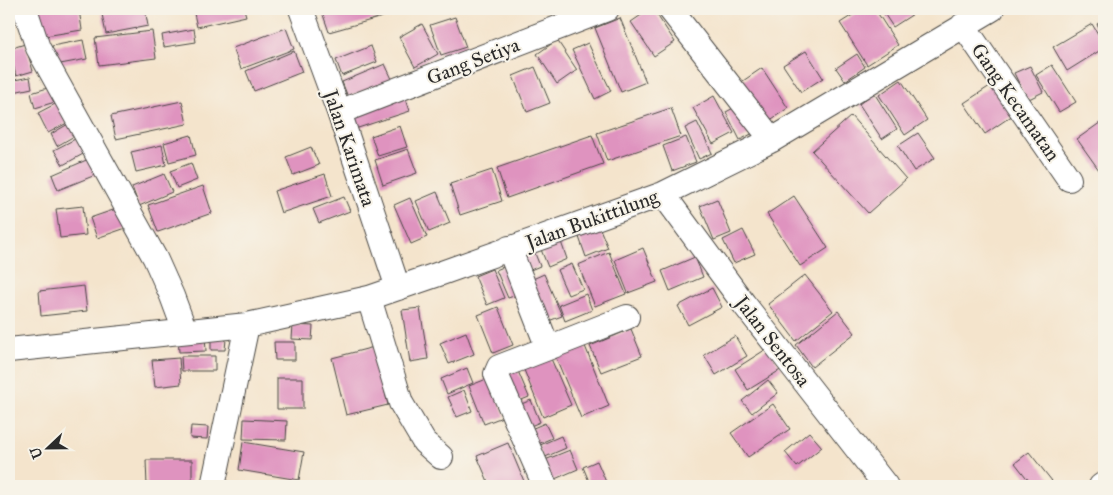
<svg xmlns="http://www.w3.org/2000/svg" width="1113" height="495" font-family="'IM FELL Great Primer',serif">
  <style>
    .building { fill: #df93bf }
    .lines { fill: none; stroke-linecap: round; stroke-linejoin: round }
    .minor-casing { stroke: #494743; stroke-width: 26 }
    .minor { stroke: #fff; stroke-width: 24 }
    .labels { text-anchor: middle; dominant-baseline: central; stroke-width: 4; stroke-linejoin: round; paint-order: stroke }
    .street-label { font-size: 20px; fill: #2b2b2b; stroke: #f7f3e8 }
  </style>
  <rect width="100%" height="100%" fill="#f7f3e8"/>
  <filter id="ink" filterUnits="userSpaceOnUse"><feTurbulence type="fractalNoise" baseFrequency=".02" numOctaves="2"/><feDisplacementMap in="SourceGraphic" scale="10" xChannelSelector="R" yChannelSelector="G"/><feConvolveMatrix kernelMatrix="1 2 1 2 8 2 1 2 1" color-interpolation-filters="sRGB"/></filter>
  <filter id="wash" filterUnits="userSpaceOnUse"><feTurbulence type="fractalNoise" baseFrequency=".0096" numOctaves="4" result="noise"/><feDisplacementMap in="SourceGraphic" scale="20" xChannelSelector="R" yChannelSelector="G"/><feGaussianBlur stdDeviation="1.12" result="paint"/><feColorMatrix in="noise" values="0 0 0 0 0 0 0 0 0 0 0 0 0 0 0 0 0 1.4 0 .05"/><feComposite in="paint" operator="in"/></filter>
  <g filter="url(#wash)">
    <rect width="100%" height="100%" fill="#f4e4cc"/>
    <g id="blocks">
      <path class="building" d="M34 9H79L82 30 39 37Z
        M134 9H145L148 26 106 34 102 14Z
        M193 9H244L246 16 197 27Z
        M321 9H387L389 15 329 32Z
        M650 9H653L675 42 654 56 631 22Z
        M862 9H875L898 45 867 65 840 23Z
        M881 9H921L893 27Z
        M455 17 466 47 441 55 430 25Z
        M620 18 646 82 621 92 595 28Z
        M1104 20V36L1097 24Z
        M422 24 438 54 415 67 399 37Z
        M1092 24 1104 44V48L1067 71 1053 47Z
        M286 28 294 49 241 69 233 48Z
        M194 29 196 42 164 47 162 35Z
        M152 31 156 58 99 65 95 38Z
        M83 40 87 59 55 65 52 46Z
        M557 40 577 70 557 84 537 54Z
        M588 43 611 91 595 99 572 50Z
        M25 44 33 71 16 76 9 49Z
        M371 46 377 62 342 76 336 60Z
        M294 51 302 72 254 91 246 71Z
        M806 51 823 78 801 92 783 65Z
        M857 54 865 67 845 81 836 68Z
        M385 64 392 79 348 97 342 82Z
        M1052 65 1076 102 1059 112 1036 75Z
        M1030 66 1043 92 1027 100 1014 73Z
        M535 67 550 103 527 112 513 76Z
        M762 68 788 108 766 123 740 83Z
        M30 77 32 88 9 93V81Z
        M901 80 927 120 905 135 879 95Z
        M993 84 1013 115 985 134 964 103Z
        M51 87 55 102 35 108 31 93Z
        M403 90 410 111 355 129 348 108Z
        M874 93 897 129 882 139 859 104Z
        M714 96 734 133 713 144 693 108Z
        M182 101 187 124 116 139 111 116Z
        M57 103 67 123 48 133 38 113Z
        M741 104 755 132 740 140 726 112Z
        M671 108 681 136 607 161 597 133Z
        M851 116 906 179 868 213 812 151Z
        M1104 120V166L1099 170 1077 139Z
        M697 122 712 153 699 159 685 128Z
        M70 123 76 135 57 146 51 134Z
        M400 126 407 147 378 156 371 136Z
        M918 133 935 158 914 171 898 146Z
        M191 135 196 155 169 162 164 143Z
        M592 135 603 164 507 198 497 168Z
        M686 137 696 162 672 171 663 146Z
        M77 138 85 153 63 165 54 150Z
        M162 145 166 165 136 172 131 152Z
        M311 147 319 165 293 175 286 157Z
        M408 149 417 173 383 185 375 160Z
        M91 158 98 174 58 190 52 175Z
        M191 163 197 180 177 188 170 171Z
        M492 170 502 201 460 215 450 184Z
        M164 174 172 192 139 206 132 187Z
        M325 174 332 196 281 213 274 191Z
        M203 186 212 213 158 232 148 205Z
        M437 192 450 223 429 232 416 201Z
        M794 196 828 248 800 266 767 214Z
        M344 197 350 211 319 223 313 209Z
        M410 198 427 237 411 244 394 205Z
        M717 199 731 233 714 240 700 206Z
        M83 206 86 235 60 238 56 209Z
        M119 208 126 228 97 238 90 218Z
        M600 229 608 248 586 257 579 237Z
        M743 230 755 254 734 263 723 240Z
        M560 239 567 259 548 267 540 247Z
        M532 246 540 266 523 273 515 253Z
        M643 248 657 282 628 293 615 260Z
        M609 252 626 294 595 306 578 265Z
        M695 257 703 277 670 291 662 271Z
        M572 264 583 289 568 295 557 270Z
        M508 265 520 294 508 298 496 270Z
        M492 269 504 298 487 305 475 276Z
        M544 274 562 316 543 323 526 282Z
        M805 275 833 311 796 341 768 304Z
        M84 286 87 311 41 316 39 291Z
        M712 288 722 307 688 325 678 306Z
        M586 294 592 310 565 321 559 305Z
        M498 307 513 345 493 353 478 315Z
        M420 308 428 359 410 362 402 310Z
        M838 311 855 333 812 367 796 345Z
        M293 325 313 326 312 340 292 339Z
        M631 329 642 356 601 372 590 346Z
        M466 332 474 354 449 364 440 343Z
        M205 336 206 351 179 352 178 338Z
        M735 336 747 356 716 375 704 355Z
        M211 338 226 339 225 350H211Z
        M583 341 609 406 581 418 554 353Z
        M274 342H295V360H275Z
        M374 347 388 405 346 415 332 358Z
        M768 348 782 369 748 390 735 369Z
        M549 354 571 405 543 417 522 365Z
        M181 356H215V371H182Z
        M179 358 181 384 155 387 152 360Z
        M515 364 529 397 512 404 498 371Z
        M467 368 473 383 447 394 441 379Z
        M277 378H303V409H277Z
        M489 378 505 416 484 424 469 386Z
        M768 380 778 393 752 413 742 401Z
        M464 390 472 411 457 417 448 397Z
        M531 400 540 422 521 430 512 408Z
        M773 404 790 429 748 457 731 433Z
        M244 419 287 421 286 440 243 439Z
        M545 423 552 438 531 447 524 432Z
        M191 426 208 427 207 439 190 438Z
        M809 432 822 447 797 467 785 452Z
        M561 436 566 448 543 458 538 446Z
        M243 442 304 452 299 480 239 470Z
        M508 443 526 486H490L477 456Z
        M570 450 578 469 548 482 540 462Z
        M1029 452 1052 481 1046 486H1033L1015 463Z
        M146 460H192V486H147Z
        M597 461 606 482 591 486 583 467Z"/>
    </g>
  </g>
  <g filter="url(#ink)">
    <use href="#blocks" fill-opacity="0" stroke="#494743" stroke-width="1"/>
    <g class="lines">
      <defs>
        <path id="minor" d="M25 9 38 48 155 258 172 296 185 331
          M301 9 339 112 398 288
          M670 9 772 140
          M963 25 1069 179
          M339 112 607 9
          M663 194 744 304 886 486
          M509 248 548 348 499 367 496 374 545 486
          M369 298 401 403 424 442 441 457
          M548 348 627 317
          M9 350 247 325 369 298 436 275 663 194 772 140 992 9
          M213 486 247 325
          M1101 486 1104 484"/>
      </defs>
      <use href="#minor" class="minor-casing"/>
      <use href="#minor" class="minor"/>
    </g>
  </g>
  <g class="labels">
    <g class="street-label">
      <text transform="translate(473 61) rotate(-21)">Gang Setiya</text>
      <text transform="translate(1016 102) rotate(55)">Gang Kecamatan</text>
      <text transform="translate(350 148) rotate(71)">Jalan Karimata</text>
      <text transform="translate(592 219) rotate(-20)">Jalan Bukittilung</text>
      <text transform="translate(773 341) rotate(52)">Jalan Sentosa</text>
    </g>
  </g>
  <rect width="1113" height="495" fill="none" stroke="#f7f3e8" stroke-width="30"/>
  <g transform="translate(48 448) rotate(248)" stroke="#f7f3e8" stroke-width="4" paint-order="stroke">
  <path d="M0-4L9 19L0 12L-9 19Z" fill="#2b2b2b"/>
  <text y="-8" font-size="14" font-weight="bold" text-anchor="middle" fill="#2b2b2b">U</text>
  </g>
</svg>
